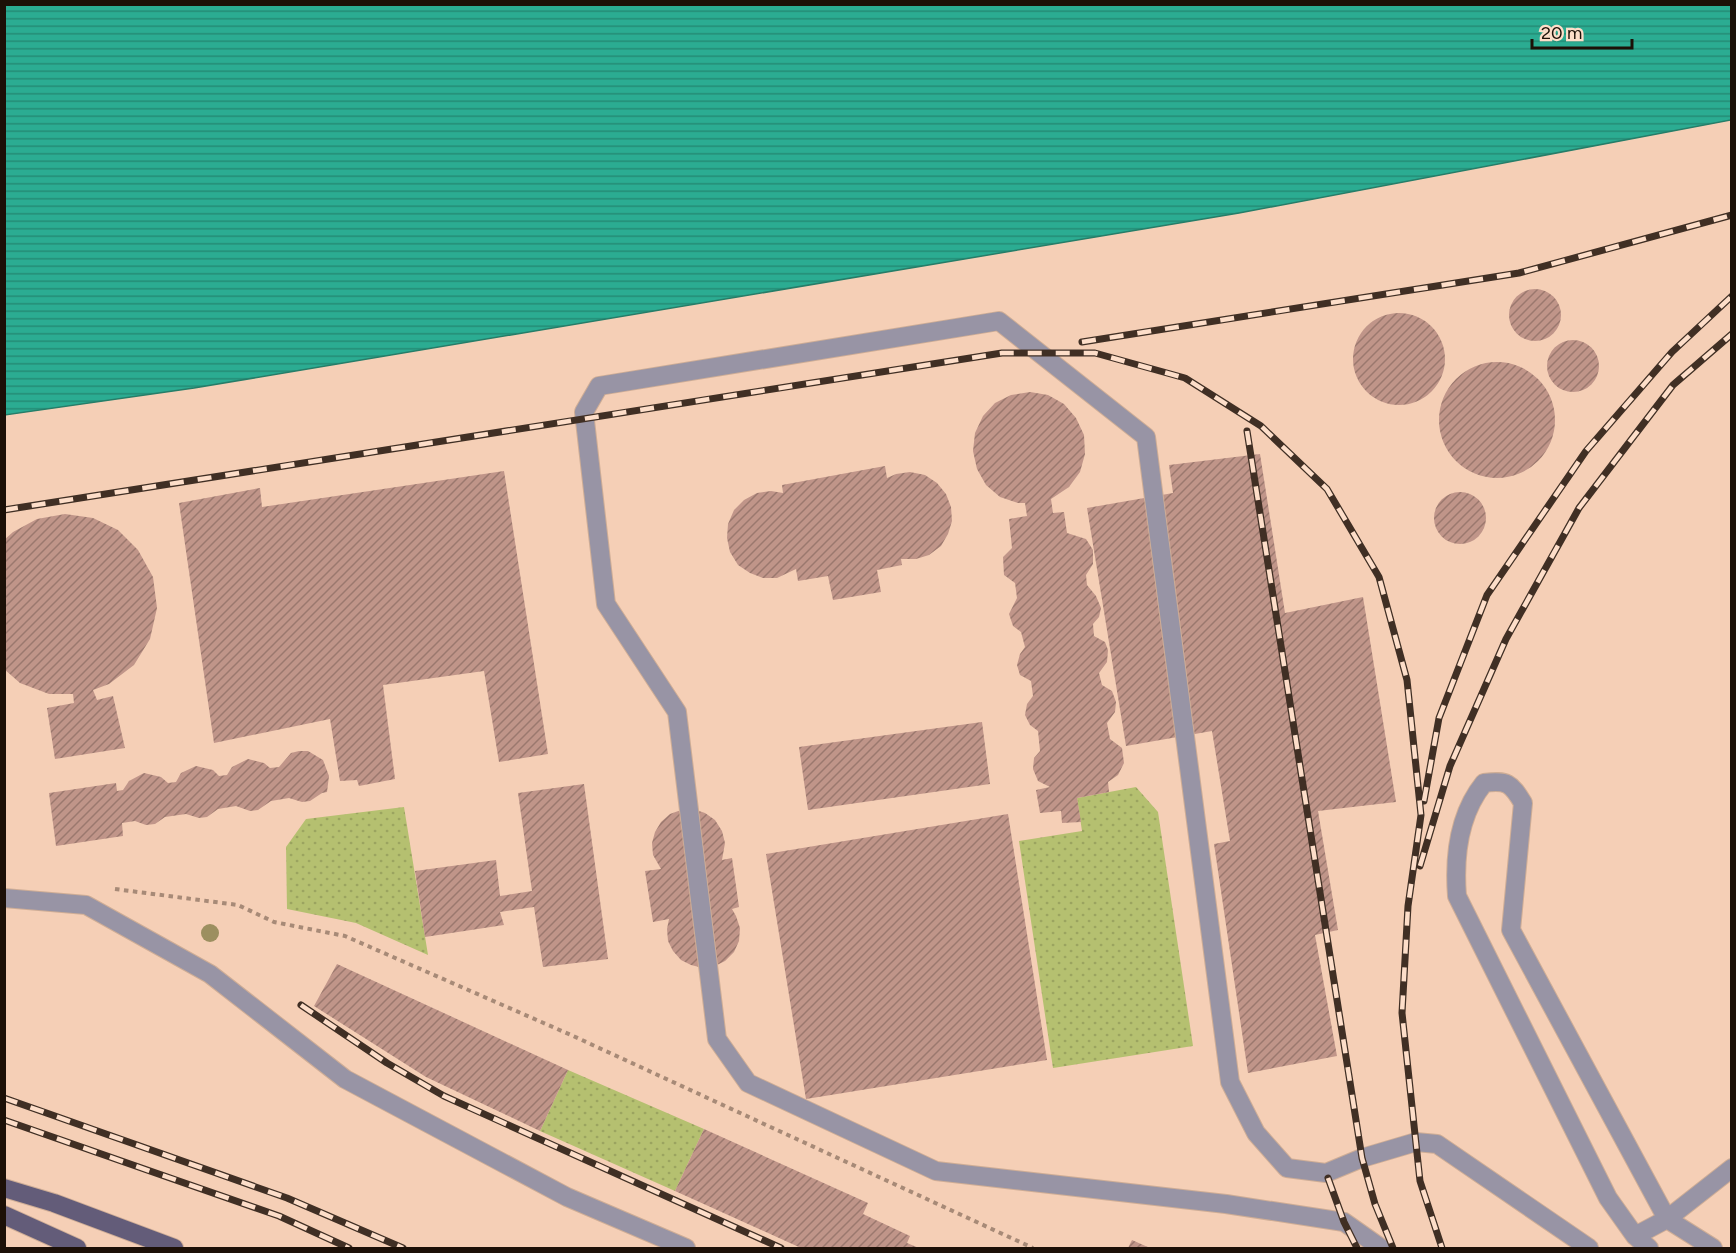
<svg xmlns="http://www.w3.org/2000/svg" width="1736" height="1253" font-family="Figtree,sans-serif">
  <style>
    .grass { fill: url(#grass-dots) }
    .water { fill: url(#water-rules); stroke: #267d68; stroke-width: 1.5 }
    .building { fill: url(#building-hatch) }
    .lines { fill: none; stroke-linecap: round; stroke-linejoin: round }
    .minor-casing { stroke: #cead96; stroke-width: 20 }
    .major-casing { stroke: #cead96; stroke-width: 20 }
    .path { stroke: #a78a77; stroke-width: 4; stroke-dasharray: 4.5 4.5; stroke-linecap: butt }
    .minor { stroke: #9894a5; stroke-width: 18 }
    .major { stroke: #635c79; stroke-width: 18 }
    .rail-casing { stroke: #402f24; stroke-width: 7 }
    .rail { stroke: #fddec9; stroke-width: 4.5; stroke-dasharray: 14; stroke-linecap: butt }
    .tree { fill: #9c8f60 }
  </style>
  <defs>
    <pattern id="grass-dots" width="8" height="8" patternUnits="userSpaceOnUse" patternTransform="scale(1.5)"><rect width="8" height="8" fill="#b5c070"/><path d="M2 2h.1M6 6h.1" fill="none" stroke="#9ba460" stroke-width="1.8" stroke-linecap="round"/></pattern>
    <pattern id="water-rules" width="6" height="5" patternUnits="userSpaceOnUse" patternTransform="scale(1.5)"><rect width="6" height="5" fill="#2bac92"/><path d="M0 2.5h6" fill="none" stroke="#248b75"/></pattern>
    <pattern id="building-hatch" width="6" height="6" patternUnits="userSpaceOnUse" patternTransform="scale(1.5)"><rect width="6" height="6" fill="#c09589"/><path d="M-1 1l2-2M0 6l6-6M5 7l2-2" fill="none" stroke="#9b786e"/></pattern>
  </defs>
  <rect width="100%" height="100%" fill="#f5cfb6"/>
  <path class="grass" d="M1136 787 1158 812 1193 1046 1053 1068 1019 841 1082 831 1077 798Z
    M404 807 428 955 356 923 287 909 286 847 306 819Z
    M568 1070 704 1129 675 1191 540 1131Z"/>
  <path class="water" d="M4 5H1731V120L1239 213 194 388 5 415Z"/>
  <path class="building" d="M1509 315a26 26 0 1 1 52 0a26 26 0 1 1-52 0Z
    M1353 359a46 46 0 1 1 92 0a46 46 0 1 1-92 0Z
    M1547 366a26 26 0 1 1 52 0a26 26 0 1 1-52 0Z
    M1439 420a58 58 0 1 1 116 0a58 58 0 1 1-116 0Z
    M1030 392 1048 395 1064 404 1076 418 1084 435 1085 454 1080 472 1069 487 1051 499 1053 513 1064 512 1067 533 1086 539 1093 550V564L1086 575 1087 585 1096 596 1101 608 1099 617 1093 624 1094 636 1105 642 1108 650 1107 662 1099 673 1102 685 1112 691 1116 702 1115 712 1107 723 1110 739 1122 748 1124 763 1118 775 1108 782 1109 792 1077 798 1081 822 1062 823 1061 811 1040 813 1036 790 1050 787 1038 781 1033 769 1034 758 1040 751 1038 731 1030 725 1025 715 1027 704 1033 696 1031 681 1020 675 1017 665 1020 654 1025 647 1021 632 1013 626 1009 614 1017 598 1015 583 1004 575 1003 557 1012 548 1009 519 1027 516 1025 503H1018L1000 497 986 485 977 469 973 451 975 433 983 416 995 403 1011 395Z
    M1260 454 1285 613 1363 597 1396 802 1318 811 1338 930 1315 935 1337 1056 1248 1073 1214 844 1230 841 1212 731 1126 746 1087 508 1173 493 1169 465Z
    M885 466 887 478 896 474 910 472 925 475 937 483 946 494 951 507 952 521 948 534 941 546 929 555 916 559H901L902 565 877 570 881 592 833 600 828 576 798 581 796 569 777 578H763L750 573 738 565 730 552 727 538 728 524 734 510 744 500 757 493 771 491 783 493 782 485Z
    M504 471 548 754 499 762 484 671 383 685 395 779 359 786 357 780 340 781 330 719 214 743 179 503 260 488 262 507Z
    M1434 518a26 26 0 1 1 52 0a26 26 0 1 1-52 0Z
    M65 514 93 518 118 530 138 550 153 577 157 608 150 639 134 665 109 684 93 690 97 700 113 696 125 748 55 759 47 708 74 703 73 694H49L20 683 4 669V540L13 532 37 519Z
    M982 722 990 784 808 810 799 747Z
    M299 751H308L323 760 329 776 327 792 322 793 310 801 302 802 289 798 271 801 258 810 250 811 236 806 218 809 207 817 199 818 186 814 165 817 155 824 146 825 135 821 122 823 123 836 56 846 49 793 116 783 117 791 123 790 129 781 144 773 161 777 168 783 176 782 181 773 196 766 213 770 219 776 227 775 232 767 248 759 264 763 270 768 279 767 291 753Z
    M584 784 608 959 543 967 534 907 500 912 504 925 425 937 415 871 496 860 500 896 532 891 518 793Z
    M693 809 705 813 715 820 722 831 725 843 722 860 732 858 739 907 732 909 736 916 740 928 739 941 734 952 725 961 715 966 703 968 691 965 681 960 673 951 668 941 667 929 669 919 653 922 645 871 661 869 653 855 652 843 655 832 661 822 670 814 681 810Z
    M1008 814 1047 1060 806 1099 766 854Z
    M337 964 568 1070 540 1131 426 1077 314 1006Z
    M704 1129 868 1203 863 1214 910 1236 907 1243 919 1248H801L675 1191Z
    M1132 1240 1150 1248H1128Z"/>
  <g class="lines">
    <defs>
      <path id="minor" d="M4 898 86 905 210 974 345 1079 567 1197 686 1248
        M1635 1236 1667 1219 1732 1168
        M1381 1248 1344 1222 1226 1204 936 1171 748 1083 717 1039 677 712 606 604 584 412 599 386 999 321 1146 437 1230 1082 1256 1133 1287 1168 1326 1173 1362 1158 1416 1142 1437 1144 1589 1248
        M1649 1248 1635 1236 1608 1198 1457 896C1454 857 1459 814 1484 783 1507 780 1511 783 1523 803L1511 930 1667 1219 1713 1248"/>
      <path id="major" d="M4 1188 54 1203 174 1248
        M4 1215 77 1248"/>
    </defs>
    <use href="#minor" class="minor-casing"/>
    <use href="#major" class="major-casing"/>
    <path class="path" d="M115 889 238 905 274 922 345 936 571 1035 1033 1248"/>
    <use href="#minor" class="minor"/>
    <use href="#major" class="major"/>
    <defs>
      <path id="rail" d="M1082 342 1519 273 1732 215
        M1247 431 1362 1158 1375 1204 1393 1248
        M4 510 1002 353H1095L1185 378 1261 426 1327 489 1379 577 1407 680 1421 815 1408 906 1402 1013 1420 1181 1442 1248
        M1424 801 1439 718 1487 595 1586 451 1672 352 1732 296
        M1420 866 1450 766 1506 639 1579 508 1673 385 1732 334
        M301 1005 387 1063 444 1096 781 1248
        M4 1098 287 1198 403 1248
        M4 1120 279 1216 349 1248
        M1328 1178 1344 1222 1357 1248"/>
    </defs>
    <use href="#rail" class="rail-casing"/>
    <use href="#rail" class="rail"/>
  </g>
  <circle class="tree" cx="210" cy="933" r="9"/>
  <rect width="1736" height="1253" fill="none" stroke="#1c1007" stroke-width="12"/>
  <path d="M1532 39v9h100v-9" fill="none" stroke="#1c1007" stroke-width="3"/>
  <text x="1541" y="39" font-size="18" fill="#1c1007" stroke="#fddec9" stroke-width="4.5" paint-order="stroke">20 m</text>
</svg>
